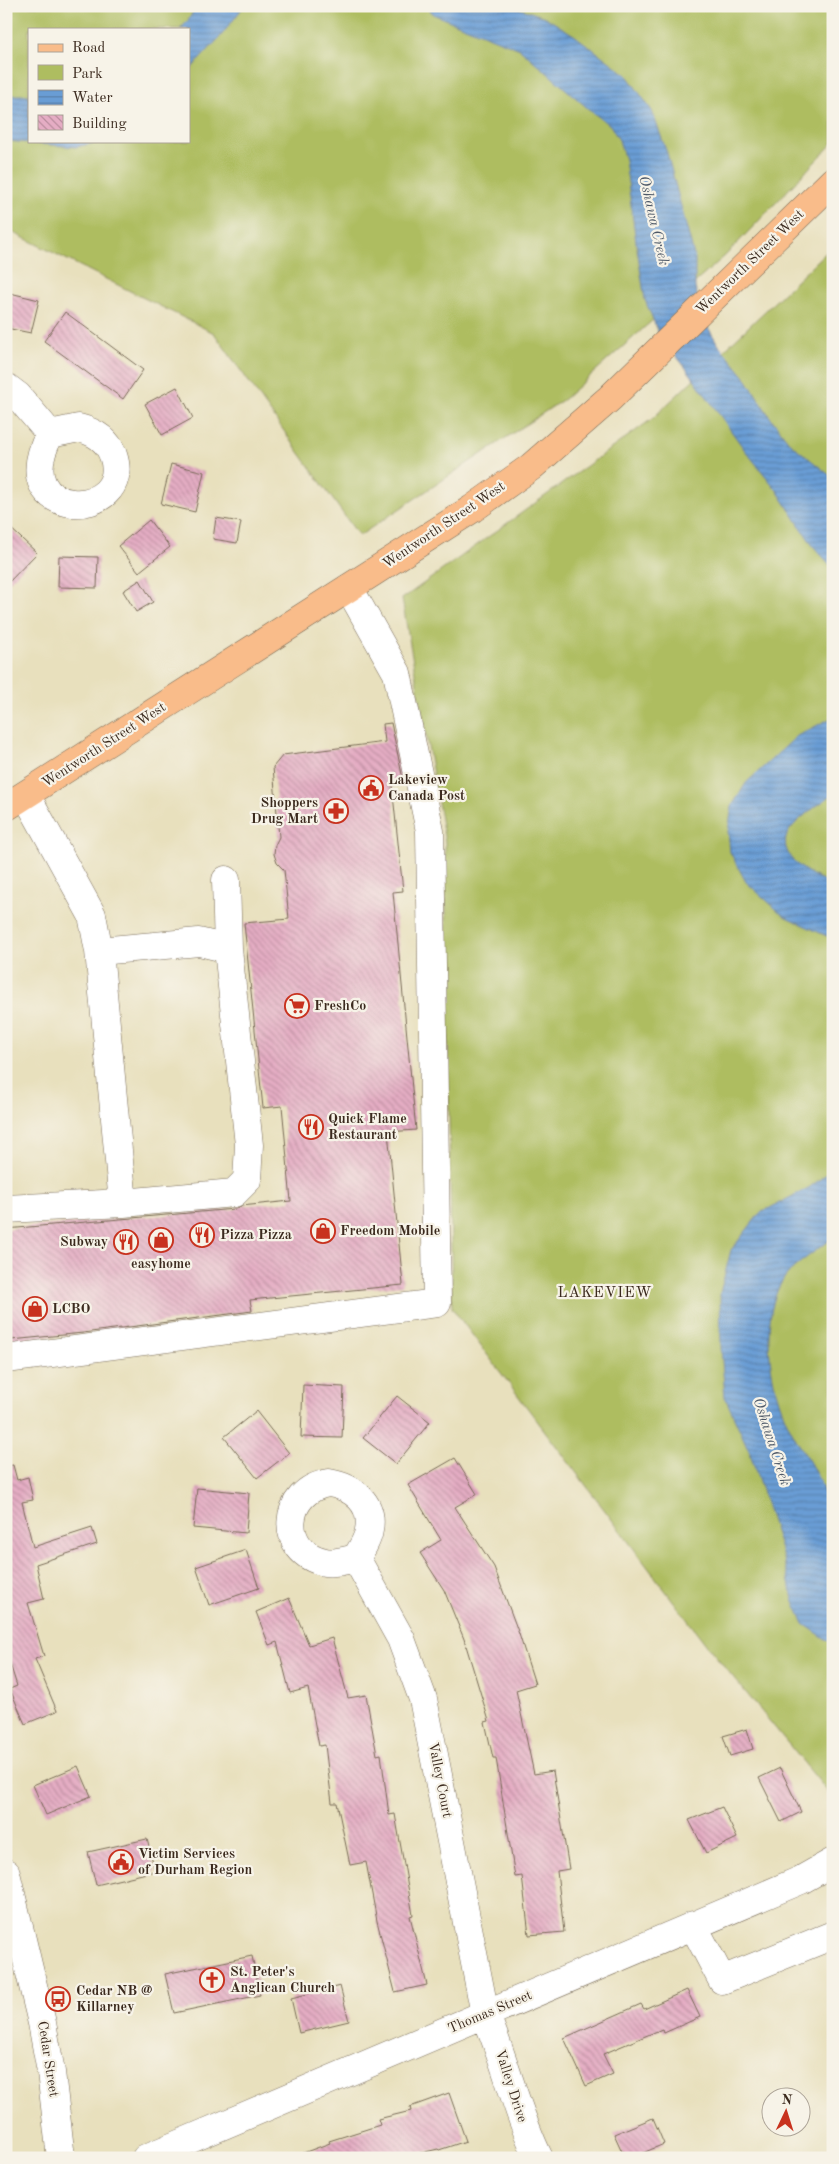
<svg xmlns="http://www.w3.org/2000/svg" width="839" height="2164" font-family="'Old Standard TT',serif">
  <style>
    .green { fill: #aebd60; stroke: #74743f; fill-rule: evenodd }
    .water { fill: url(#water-rules); stroke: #52647a }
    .building { fill: url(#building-back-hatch) }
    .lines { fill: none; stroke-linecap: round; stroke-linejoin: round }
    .minor-casing { stroke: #786a56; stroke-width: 29 }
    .major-casing { stroke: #786a56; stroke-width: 29 }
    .minor { stroke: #fff; stroke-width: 28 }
    .major { stroke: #f9bc8a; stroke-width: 28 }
    .labels { text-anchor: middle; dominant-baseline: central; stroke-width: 4.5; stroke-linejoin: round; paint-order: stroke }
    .street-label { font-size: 14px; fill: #3b2a1e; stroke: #f7f3e8 }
    .poi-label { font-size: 14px; font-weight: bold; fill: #3b2a1e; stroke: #f7f3e8; text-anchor: start }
    .water-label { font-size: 15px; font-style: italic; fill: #4d5867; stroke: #f7f3e8 }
    .neighbourhood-label { font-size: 15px; letter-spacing: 1px; fill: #3b2a1e; stroke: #f7f3e8 }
  </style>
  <defs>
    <pattern id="water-rules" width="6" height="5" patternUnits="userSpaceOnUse" patternTransform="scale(1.25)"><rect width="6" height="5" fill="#699dd5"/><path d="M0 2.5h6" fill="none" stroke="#5880ac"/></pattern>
    <pattern id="building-back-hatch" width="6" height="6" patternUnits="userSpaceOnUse" patternTransform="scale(1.25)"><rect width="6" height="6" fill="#e5adc4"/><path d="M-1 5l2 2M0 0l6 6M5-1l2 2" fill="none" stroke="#bb8d9f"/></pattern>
  </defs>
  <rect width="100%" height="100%" fill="#f7f3e8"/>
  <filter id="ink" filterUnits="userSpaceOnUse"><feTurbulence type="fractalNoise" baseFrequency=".02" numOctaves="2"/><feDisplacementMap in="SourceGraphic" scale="10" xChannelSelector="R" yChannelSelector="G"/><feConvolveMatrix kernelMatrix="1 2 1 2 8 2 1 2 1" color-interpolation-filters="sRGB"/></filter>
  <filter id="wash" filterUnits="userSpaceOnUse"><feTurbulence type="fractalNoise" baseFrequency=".0096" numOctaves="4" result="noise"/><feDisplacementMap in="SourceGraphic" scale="20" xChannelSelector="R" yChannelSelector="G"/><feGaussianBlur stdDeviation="1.12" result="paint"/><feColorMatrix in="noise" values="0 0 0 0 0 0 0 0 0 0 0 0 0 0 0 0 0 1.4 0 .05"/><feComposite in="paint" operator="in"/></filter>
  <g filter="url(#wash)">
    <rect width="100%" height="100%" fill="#e8e0bd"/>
    <path class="green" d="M6 6H833V143L726 255 564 399 359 536 214 333 6 229ZM29 29H189V141H29Z
      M833 246V1798L705 1643 452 1308 445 842 402 599 652 419Z"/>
    <path class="water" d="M196 6H244L221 36 189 71V29H180L188 21Z
      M425 6H513L545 17 574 35 626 74 652 111 667 153 695 259V288L704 321 718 344 745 377 770 417 790 443 833 478V568L813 546 776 489 744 449 689 372 659 334 645 300 636 242 625 160 619 140 610 125 592 112 520 49 435 15Z
      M6 95H29V141H103L76 147 6 141Z
      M833 717V794C820 804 804 814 793 826 768 853 811 877 833 884V939L784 916 746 882 730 852 728 831 732 806 746 783 797 736Z
      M833 1169V1238C820 1248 794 1265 785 1277 758 1314 769 1386 789 1426 799 1447 815 1467 823 1490 839 1530 833 1600 833 1644L804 1624 793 1599 781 1550 750 1453 725 1397 721 1348 720 1293 731 1250 760 1213 810 1187Z"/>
    <g id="blocks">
      <path class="building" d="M6 292 39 300 31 333 6 328Z
        M65 312 143 370 123 399 44 341Z
        M177 387 193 418 162 435 145 404Z
        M171 464 204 472 195 512 161 504Z
        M216 518 241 522 237 543 213 539Z
        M149 520 170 547 139 572 118 546Z
        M6 524 37 553 6 585Z
        M59 556 98 557 97 588 58 587Z
        M140 580 153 602 136 612 123 591Z
        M391 723 404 784 392 785 403 891 393 892 416 1130 388 1132 403 1285 250 1300 252 1311 83 1333 11 1340 6 1288V1229L235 1209 241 1206 291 1201 282 1106 263 1108 244 923 289 919 284 870 277 863 274 854 275 845 279 837 273 767 283 755 385 742 383 724Z
        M303 1385 344 1387 342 1438 301 1437Z
        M397 1396 430 1422 396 1464 363 1438Z
        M256 1411 289 1453 257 1478 224 1437Z
        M455 1458 477 1494 455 1507 494 1567 519 1634 535 1684 516 1690 534 1774 553 1771 569 1869 557 1871 564 1932 529 1935 522 1876 515 1877 496 1758H493L485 1722 489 1721 464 1639 444 1590 420 1553 441 1540 408 1485Z
        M13 1465 17 1480 28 1477 33 1500 22 1502 33 1547 92 1528 97 1544 36 1564 44 1599 28 1603 44 1656 35 1659 57 1711 25 1724 10 1689 17 1686 6 1651V1466Z
        M197 1488 249 1493 246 1533 193 1528Z
        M246 1550 259 1588 209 1605 196 1567Z
        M289 1598 309 1645 332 1638 348 1698 366 1695 377 1755 381 1754 389 1815 395 1814 413 1915 410 1916 427 1985 395 1992 377 1921 366 1862 350 1865 337 1803H332L325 1745 319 1746 308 1688 290 1693 277 1642 269 1645 256 1612Z
        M747 1729 753 1749 730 1756 723 1736Z
        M78 1766 91 1796 46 1815 33 1785Z
        M780 1768 801 1812 781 1822 759 1778Z
        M722 1807 737 1838 706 1853 689 1820Z
        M147 1839 155 1871 96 1885 88 1852Z
        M252 1956 260 1995 174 2013 165 1974Z
        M340 1986 349 2021 299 2033 291 1998Z
        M687 1990 700 2017 664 2033 662 2029 603 2054 613 2074 586 2086 564 2038 641 2004 644 2009Z
        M449 2093 466 2141 439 2150 438 2149 400 2158H296L295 2156 330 2143 329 2141 380 2125 378 2119 411 2111 410 2107Z
        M653 2118 664 2144 631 2158H625L614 2134Z"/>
    </g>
  </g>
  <g filter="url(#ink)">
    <use href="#blocks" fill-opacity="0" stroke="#786a56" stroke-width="1"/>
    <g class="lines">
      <defs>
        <path id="minor" d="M6 387 18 396 50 434
          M79 428C95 432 107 439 113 455 136 521 2 524 50 434Z
          M226 880 228 949
          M99 951 123 1203
          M6 1209 123 1203 234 1193 247 1180 249 1145 228 949 199 942 99 951 92 915 26 795
          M6 1359 437 1303 430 831 397 673 349 588
          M329 1483C353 1487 374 1503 369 1530 368 1539 361 1550 356 1558 347 1560 335 1564 325 1562 278 1553 281 1490 329 1483Z
          M356 1558 401 1639 423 1699 485 2014C506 2061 516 2112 539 2158
          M6 1873 42 2023 51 2072 61 2158
          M693 1925 722 1980 833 1935
          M146 2158 801 1880 833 1862"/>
        <path id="major" d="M6 807 472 509 531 467 610 398 833 181"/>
      </defs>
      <use href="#minor" class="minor-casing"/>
      <use href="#major" class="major-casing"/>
      <use href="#minor" class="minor"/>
      <use href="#major" class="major"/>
    </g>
  </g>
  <defs>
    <symbol id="civic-ring" viewBox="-11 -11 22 22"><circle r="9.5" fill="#f7f3e8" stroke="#c8321e" stroke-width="1.5"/><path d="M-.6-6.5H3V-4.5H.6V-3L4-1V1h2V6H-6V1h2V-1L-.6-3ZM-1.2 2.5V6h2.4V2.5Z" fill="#c8321e"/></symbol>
    <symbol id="pharmacy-ring" viewBox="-11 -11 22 22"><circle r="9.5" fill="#f7f3e8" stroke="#c8321e" stroke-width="1.5"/><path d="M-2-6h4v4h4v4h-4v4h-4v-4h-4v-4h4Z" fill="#c8321e"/></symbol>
    <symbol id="supermarket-ring" viewBox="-11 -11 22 22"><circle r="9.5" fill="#f7f3e8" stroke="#c8321e" stroke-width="1.5"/><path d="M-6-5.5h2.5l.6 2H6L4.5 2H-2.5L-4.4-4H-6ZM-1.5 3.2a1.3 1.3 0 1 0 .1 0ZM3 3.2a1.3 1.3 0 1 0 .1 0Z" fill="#c8321e"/></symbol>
    <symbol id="restaurant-ring" viewBox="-11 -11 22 22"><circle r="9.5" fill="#f7f3e8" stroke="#c8321e" stroke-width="1.5"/><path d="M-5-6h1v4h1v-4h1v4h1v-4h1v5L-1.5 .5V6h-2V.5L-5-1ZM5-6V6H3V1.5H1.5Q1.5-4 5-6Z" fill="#c8321e"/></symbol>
    <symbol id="shop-ring" viewBox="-11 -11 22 22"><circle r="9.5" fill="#f7f3e8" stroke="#c8321e" stroke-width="1.5"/><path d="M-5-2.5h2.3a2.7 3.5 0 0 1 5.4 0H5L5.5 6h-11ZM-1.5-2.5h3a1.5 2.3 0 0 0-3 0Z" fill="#c8321e"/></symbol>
    <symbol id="church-ring" viewBox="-11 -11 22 22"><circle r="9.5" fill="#f7f3e8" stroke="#c8321e" stroke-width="1.5"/><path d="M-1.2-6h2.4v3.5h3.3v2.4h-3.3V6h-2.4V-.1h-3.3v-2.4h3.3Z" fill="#c8321e"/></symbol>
    <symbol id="bus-ring" viewBox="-11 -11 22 22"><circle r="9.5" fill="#f7f3e8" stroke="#c8321e" stroke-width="1.5"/><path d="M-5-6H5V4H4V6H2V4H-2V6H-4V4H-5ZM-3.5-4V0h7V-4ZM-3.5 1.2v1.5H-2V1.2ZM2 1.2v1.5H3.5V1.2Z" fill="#c8321e"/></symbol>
  </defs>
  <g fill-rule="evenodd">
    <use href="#civic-ring" x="357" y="774" width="28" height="28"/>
    <use href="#pharmacy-ring" x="322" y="797" width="28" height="28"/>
    <use href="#supermarket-ring" x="283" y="992" width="28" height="28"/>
    <use href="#restaurant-ring" x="297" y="1113" width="28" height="28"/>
    <use href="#shop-ring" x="309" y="1217" width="28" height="28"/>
    <use href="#restaurant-ring" x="188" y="1221" width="28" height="28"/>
    <use href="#shop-ring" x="147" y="1226" width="28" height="28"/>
    <use href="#restaurant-ring" x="112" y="1228" width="28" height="28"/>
    <use href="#shop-ring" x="21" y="1295" width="28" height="28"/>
    <use href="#civic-ring" x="107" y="1848" width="28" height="28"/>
    <use href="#church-ring" x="198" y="1966" width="28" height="28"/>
    <use href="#bus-ring" x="44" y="1985" width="28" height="28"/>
  </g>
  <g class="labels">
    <g class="street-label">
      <text transform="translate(750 262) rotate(-44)">Wentworth Street West</text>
      <text transform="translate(444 525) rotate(-34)">Wentworth Street West</text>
      <text transform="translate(104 745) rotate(-33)">Wentworth Street West</text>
      <text transform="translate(440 1780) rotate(79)">Valley Court</text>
      <text transform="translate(490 2012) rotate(-23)">Thomas Street</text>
      <text transform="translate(48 2059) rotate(81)">Cedar Street</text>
      <text transform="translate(511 2086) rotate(72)">Valley Drive</text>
    </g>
    <g class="poi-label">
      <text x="388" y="780">Lakeview<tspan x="388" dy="16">Canada Post</tspan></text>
      <text x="318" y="803" text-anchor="end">Shoppers<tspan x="318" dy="16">Drug Mart</tspan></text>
      <text x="314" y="1006">FreshCo</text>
      <text x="328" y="1119">Quick Flame<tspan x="328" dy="16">Restaurant</tspan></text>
      <text x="340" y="1231">Freedom Mobile</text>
      <text x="220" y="1235">Pizza Pizza</text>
      <text x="108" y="1242" text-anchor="end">Subway</text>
      <text x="161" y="1264" text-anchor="middle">easyhome</text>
      <text x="52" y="1309">LCBO</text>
      <text x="138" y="1854">Victim Services<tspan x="138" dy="16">of Durham Region</tspan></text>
      <text x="230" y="1972">St. Peter's<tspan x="230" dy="16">Anglican Church</tspan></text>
      <text x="76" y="1991">Cedar NB @<tspan x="76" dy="16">Killarney</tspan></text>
    </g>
    <g class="water-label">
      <text transform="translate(653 221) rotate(77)">Oshawa Creek</text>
      <text transform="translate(771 1442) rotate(72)">Oshawa Creek</text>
    </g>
    <g class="neighbourhood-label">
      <text x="605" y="1293">LAKEVIEW</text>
    </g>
  </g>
  <rect width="839" height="2164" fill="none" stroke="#f7f3e8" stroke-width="25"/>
  <rect x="28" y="28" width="162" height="115" fill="#f7f3e8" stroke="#aca397"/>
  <rect x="38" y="44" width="25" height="8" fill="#f9bc8a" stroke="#aca397"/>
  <text x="72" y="52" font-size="15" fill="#3b2a1e">Road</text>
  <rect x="38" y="65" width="25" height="15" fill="#aebd60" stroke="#aca397"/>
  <text x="72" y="78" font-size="15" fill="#3b2a1e">Park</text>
  <rect x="38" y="90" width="25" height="15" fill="url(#water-rules)" stroke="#aca397"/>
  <text x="72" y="102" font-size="15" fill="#3b2a1e">Water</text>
  <rect x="38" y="115" width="25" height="15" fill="url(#building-back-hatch)" stroke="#aca397"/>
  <text x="72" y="128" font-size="15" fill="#3b2a1e">Building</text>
  <g transform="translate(786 2112) rotate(4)"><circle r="24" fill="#f7f3e8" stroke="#aca397"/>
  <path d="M0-4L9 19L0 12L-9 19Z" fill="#c8321e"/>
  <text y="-8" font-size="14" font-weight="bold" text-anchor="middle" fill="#3b2a1e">N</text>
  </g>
</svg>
